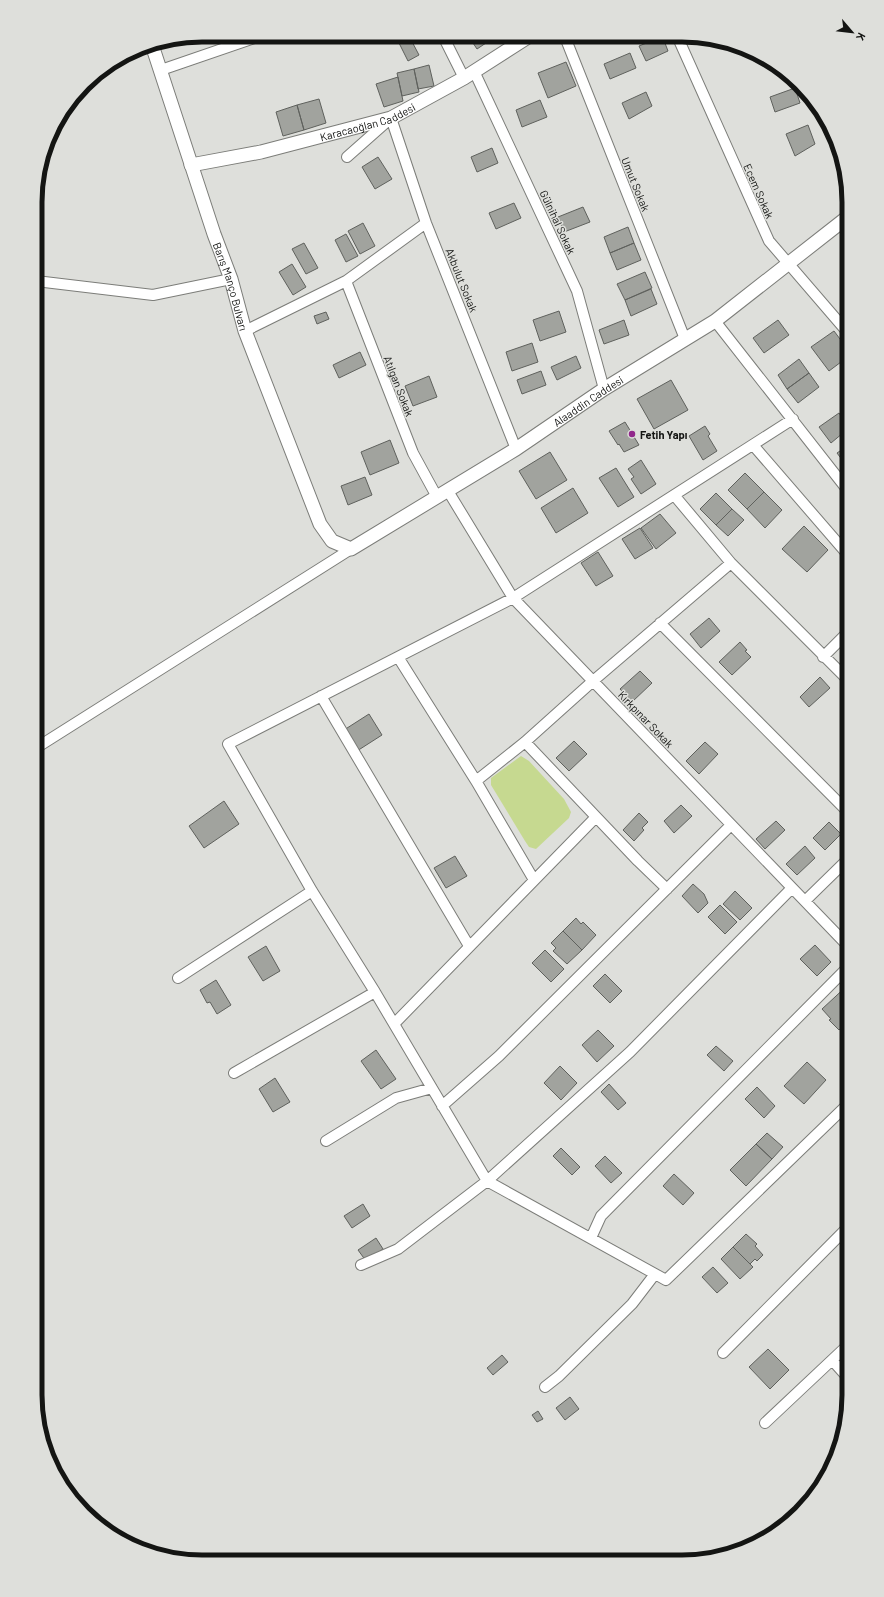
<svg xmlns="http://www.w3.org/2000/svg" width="884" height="1597" font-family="Barlow,sans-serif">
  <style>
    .green { fill: #c6d990 }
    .building { fill: #a1a39e; stroke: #5f615d }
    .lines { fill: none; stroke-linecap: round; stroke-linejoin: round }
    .minor-casing { stroke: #7c7d79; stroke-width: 12 }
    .tertiary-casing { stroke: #7c7d79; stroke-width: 15 }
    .minor { stroke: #fff; stroke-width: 10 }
    .tertiary { stroke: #fff; stroke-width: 13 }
    .poi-dot { fill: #91278b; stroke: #dedfdb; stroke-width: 1.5 }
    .labels { text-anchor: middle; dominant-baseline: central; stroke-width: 3; stroke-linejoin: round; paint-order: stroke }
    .street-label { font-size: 11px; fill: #141513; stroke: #dedfdb }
    .poi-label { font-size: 11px; font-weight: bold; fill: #141513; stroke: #dedfdb; text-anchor: start }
    .rim { fill: none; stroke: #141513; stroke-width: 5 }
  </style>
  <rect width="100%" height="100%" fill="#dedfdb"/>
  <path class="green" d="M521 756 529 761 564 799 571 812 569 818 536 849 529 847 525 841 491 785V778Z"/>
  <path class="building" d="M403 36H409L419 55 408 61 397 39Z
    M469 37H495L477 49Z
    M659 38H663L668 51 646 61 639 46Z
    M630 53 636 68 610 79 604 64Z
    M566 62 576 86 548 98 538 73Z
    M429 65 434 86 418 89 414 69Z
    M414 69 419 92 402 96 397 73Z
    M398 77 403 101 384 107 376 84Z
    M795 88 800 103 775 112 770 97Z
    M646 92 652 106 629 119 622 103Z
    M319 99 326 123 304 130 297 105Z
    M540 100 547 117 522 127 516 110Z
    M297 105 304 130 283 136 276 112Z
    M808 125 815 144 795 156 786 134Z
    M492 148 498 163 477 172 471 157Z
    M378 157 392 179 375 189 362 167Z
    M514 203 521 218 496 229 489 213Z
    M583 207 590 222 564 232 558 217Z
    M363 223 375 246 360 254 348 231Z
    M628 227 634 243 610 253 604 237Z
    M346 234 358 256 346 262 335 240Z
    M304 243 318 268 306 274 292 249Z
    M634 243 641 260 617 270 610 253Z
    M292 264 306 287 293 295 279 272Z
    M645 272 652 288 625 300 617 284Z
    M651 289 657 304 631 316 625 300Z
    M559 311 566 332 540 341 533 320Z
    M326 312 329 319 317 324 314 316Z
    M624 320 629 335 604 344 599 330Z
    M778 320 789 335 764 353 753 338Z
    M834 331 849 351V356L829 371 811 347Z
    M532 343 538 362 512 371 506 352Z
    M360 352 366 365 339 378 333 365Z
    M576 356 581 368 557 380 551 367Z
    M799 359 809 373 787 389 778 375Z
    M541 371 546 385 522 394 517 380Z
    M809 373 819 387 798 403 787 389Z
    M429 376 437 397 413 406 405 386Z
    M671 380 688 410 654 429 637 399Z
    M839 413 841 416 843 415 847 420 845 421 849 428 831 443 819 427Z
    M625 422 639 445 624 452 619 444 618 445 609 431Z
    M705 426 710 434 708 436 717 451 703 460 689 436Z
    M390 440 399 463 370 475 361 452Z
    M849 445V469L837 453Z
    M550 452 567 480 536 499 519 471Z
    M641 460 656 484 641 494 631 479 634 477 628 469Z
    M616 468 634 497 618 507 599 478Z
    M745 473 764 492 747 509 728 490Z
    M365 477 372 495 348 505 341 486Z
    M573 488 588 513 556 533 541 508Z
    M764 492 782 510 765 528 747 509Z
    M716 493 732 509 716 525 700 509Z
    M732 509 744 520 728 536 716 525Z
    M660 514 676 533 656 549 641 528Z
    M804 526 828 550 807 572 782 549Z
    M640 528 653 548 635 559 622 539Z
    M598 552 613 576 596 586 581 563Z
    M709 618 720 631 701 648 690 634Z
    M740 642 747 650 745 651 751 657 732 675 719 662Z
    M640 671 652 683 632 702 620 689Z
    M820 677 830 688 809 707 800 697Z
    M369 714 382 735 357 751 344 730Z
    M849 738V747L844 742Z
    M574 741 587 754 569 771 556 758Z
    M705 742 718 754 699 774 686 761Z
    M849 789V802L842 795Z
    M224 801 239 824 204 848 189 826Z
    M681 805 692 816 674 833 664 821Z
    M639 813 648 822 642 828 644 830 634 841 623 830Z
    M776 821 785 830 765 849 756 839Z
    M829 822 841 834 825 850 813 838Z
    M805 846 815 858 797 875 786 864Z
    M455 856 467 876 446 888 434 868Z
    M693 884 704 894 708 903 698 913 682 896Z
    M735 891 752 908 740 920 723 904Z
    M720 905 737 922 725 934 708 917Z
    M576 918 581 924 583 922 596 935 582 950 563 931Z
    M563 931 582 950 567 964 553 951 556 948 551 943Z
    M815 945 831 962 817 976 800 959Z
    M266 946 280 971 263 981 248 957Z
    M545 950 564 969 551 982 532 963Z
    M605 974 622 991 610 1003 593 986Z
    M216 980 231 1005 217 1014 210 1002 207 1003 200 990Z
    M849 984V1021L839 1030 829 1020 831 1019 822 1009Z
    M598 1030 614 1046 597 1062 582 1045Z
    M716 1046 733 1061 724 1071 707 1055Z
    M376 1050 396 1079 381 1089 361 1061Z
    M807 1062 826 1080 804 1104 784 1086Z
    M560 1066 577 1083 561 1100 544 1083Z
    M275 1078 290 1102 273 1112 259 1089Z
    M609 1084 626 1103 618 1110 601 1092Z
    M757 1087 775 1106 764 1118 745 1099Z
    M767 1133 783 1147 772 1159 756 1144Z
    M756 1144 772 1159 746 1186 730 1170Z
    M561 1148 580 1167 572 1175 553 1156Z
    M605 1156 622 1173 611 1183 595 1166Z
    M674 1174 694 1193 683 1205 663 1186Z
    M363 1204 370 1216 352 1228 344 1216Z
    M746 1234 757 1244 755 1246 763 1255 757 1261 755 1259 750 1264 733 1247Z
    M376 1238 383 1249 366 1261 358 1250Z
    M733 1247 753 1267 740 1279 721 1259Z
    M713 1267 728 1283 717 1293 702 1277Z
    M768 1349 789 1370 770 1389 749 1367Z
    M502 1355 508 1362 493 1375 487 1368Z
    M570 1397 579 1409 565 1420 556 1408Z
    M538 1411 543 1419 537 1422 532 1415Z"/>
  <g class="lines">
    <defs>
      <path id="minor" d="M443 36 464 78
        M565 37 685 339
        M678 38 769 241 849 334
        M161 70 263 35
        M474 71 577 291 604 389
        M347 157 391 118 426 223 516 449
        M36 281 153 295 231 279
        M346 281 413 453 437 497
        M715 321 849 492
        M245 331 346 281 426 223
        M793 419 513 598 228 744 312 891 375 992 487 1181 666 1280 849 1103
        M753 445 849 556
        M448 491 513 598 849 947
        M674 495 731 563 849 681
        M660 623 849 813
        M398 657 476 781 534 880
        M823 657 849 631
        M321 696 469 946
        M525 742 638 861 667 889
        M36 748 351 549
        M476 781 525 742 593 681 731 563
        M805 901 849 858
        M178 978 312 891
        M394 1024 596 817
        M234 1073 375 992
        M442 1106 499 1056 731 825
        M326 1141 396 1098 432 1088
        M591 1238 601 1216 849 966
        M361 1265 398 1249 487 1181 630 1052 792 888
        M723 1353 849 1226
        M832 1360 849 1379
        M545 1387 559 1376 632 1304 655 1274
        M765 1423 849 1344"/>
      <g id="tertiary">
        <path id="s1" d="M152 45 214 234 231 279 245 331 320 524 332 541 351 549 516 449 604 389 715 321 849 216"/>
        <path d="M838 144 840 149"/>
        <path id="s2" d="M191 165 261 152 391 118 464 78 528 37"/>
      </g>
    </defs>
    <use href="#minor" class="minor-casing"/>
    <use href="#tertiary" class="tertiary-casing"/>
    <use href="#minor" class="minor"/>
    <use href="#tertiary" class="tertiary"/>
  </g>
  <circle class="poi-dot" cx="632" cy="434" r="4"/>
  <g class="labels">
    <g class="street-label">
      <text stroke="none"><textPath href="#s2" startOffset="182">Karacaoğlan Caddesi</textPath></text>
      <text transform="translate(636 184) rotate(68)">Umut Sokak</text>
      <text transform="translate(759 191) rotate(66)">Ecem Sokak</text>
      <text transform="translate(558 222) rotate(65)">Gülnihal Sokak</text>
      <text transform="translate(462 280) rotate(68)">Akbulut Sokak</text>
      <text stroke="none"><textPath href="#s1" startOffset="254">Barış Manço Bulvarı</textPath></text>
      <text transform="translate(399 386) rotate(69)">Atılgan Sokak</text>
      <text stroke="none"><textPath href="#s1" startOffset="829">Alaaddin Caddesi</textPath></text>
      <text transform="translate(646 719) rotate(46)">Kırkpınar Sokak</text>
    </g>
    <g class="poi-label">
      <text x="640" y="434">Fetih Yapı</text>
    </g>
  </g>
  <path d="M0 0H884V1597H0ZM202 42H682A160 160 0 0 1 842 202V1395A160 160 0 0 1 682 1555H202A160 160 0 0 1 42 1395V202A160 160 0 0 1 202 42Z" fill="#dedfdb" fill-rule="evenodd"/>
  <path class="rim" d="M202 42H682A160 160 0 0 1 842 202V1395A160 160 0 0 1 682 1555H202A160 160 0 0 1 42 1395V202A160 160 0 0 1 202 42Z"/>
  <g transform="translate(852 32) rotate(118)" stroke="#dedfdb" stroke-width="3" paint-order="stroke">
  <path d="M0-3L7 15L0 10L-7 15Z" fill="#141513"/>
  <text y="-6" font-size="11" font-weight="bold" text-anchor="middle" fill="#141513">K</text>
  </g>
</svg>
